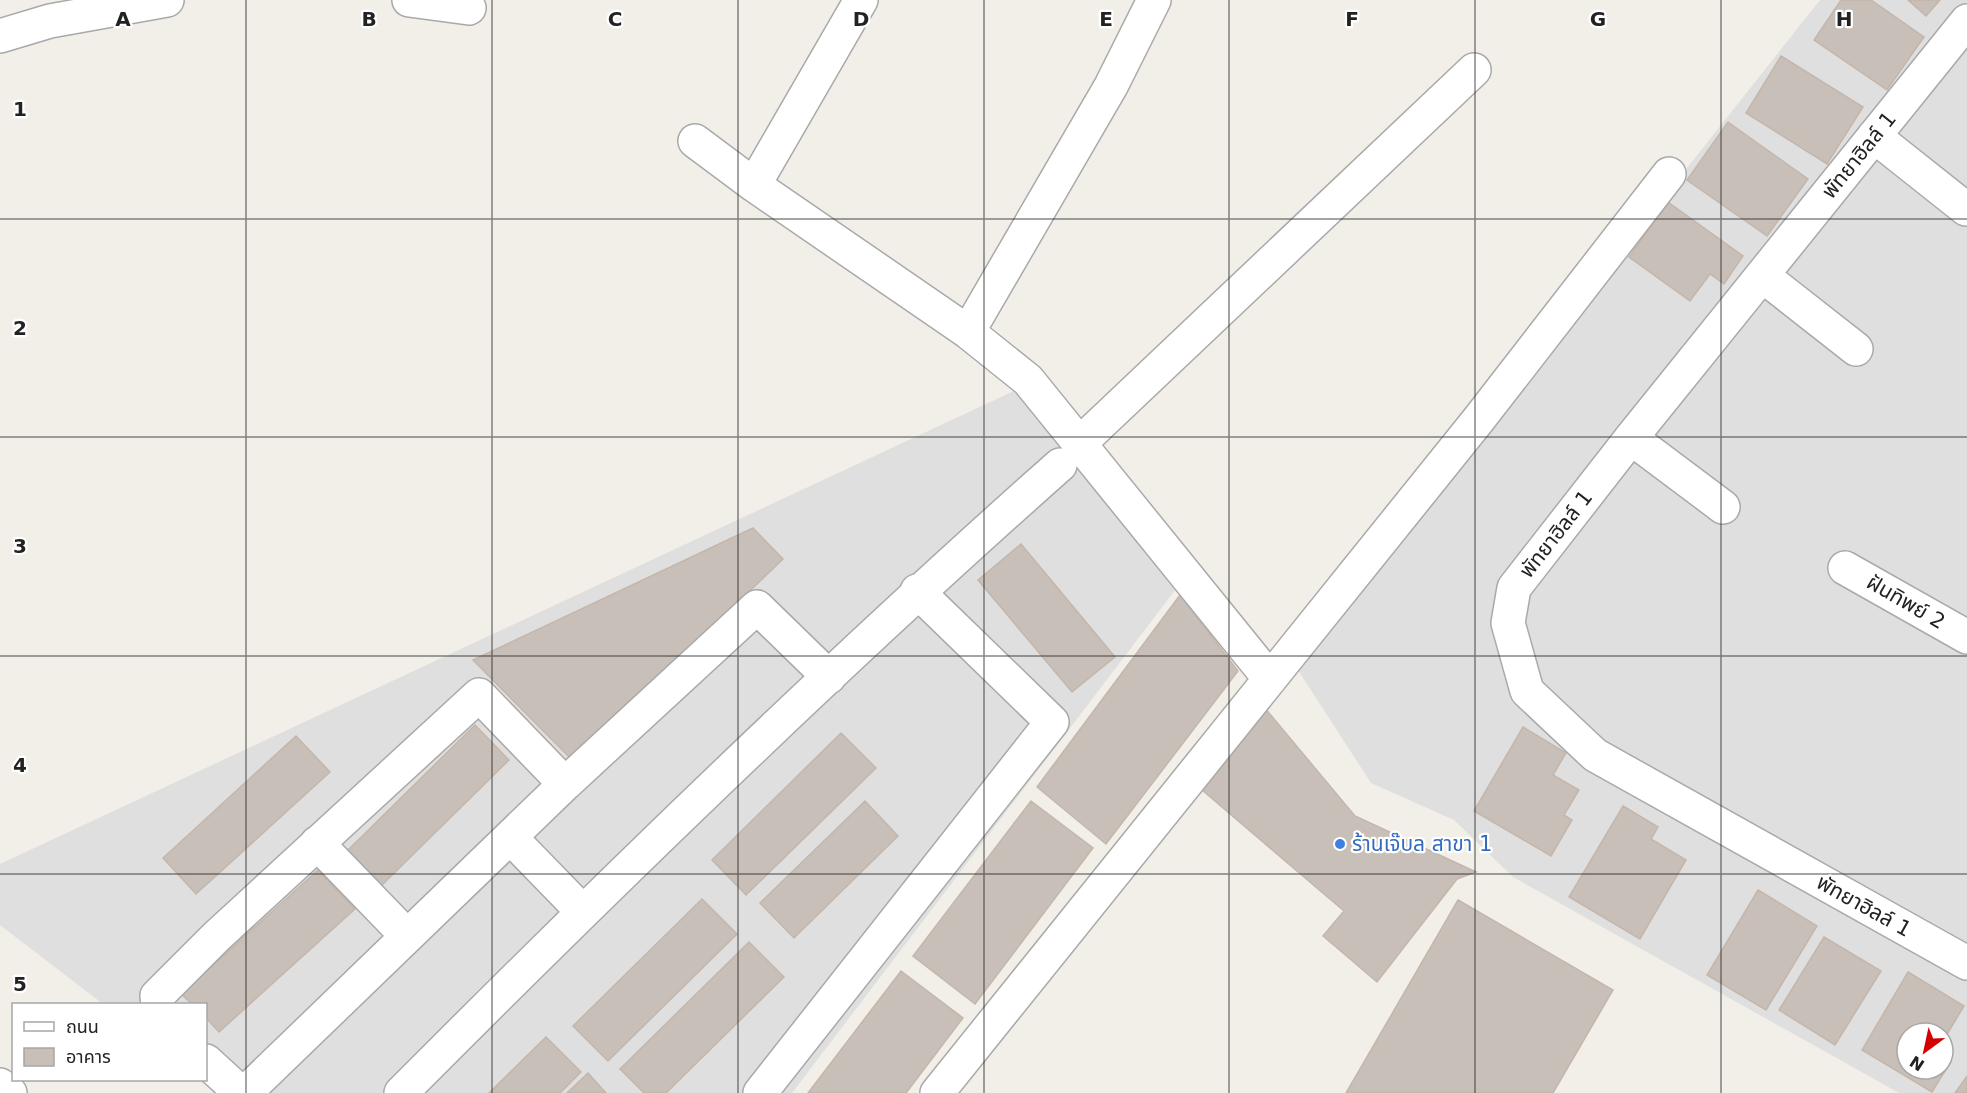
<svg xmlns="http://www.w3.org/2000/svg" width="1967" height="1093" font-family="'DejaVu Sans','Noto Sans Thai',sans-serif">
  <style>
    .residential { fill: #e0dfdf; fill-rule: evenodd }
    .building { fill: #c7bfb8; stroke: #c4b6ab; stroke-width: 1.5 }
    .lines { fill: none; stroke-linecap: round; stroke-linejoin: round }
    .minor-casing { stroke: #a9a9a9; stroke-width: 36 }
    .minor { stroke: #fff; stroke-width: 33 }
    .grid { fill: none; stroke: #222; stroke-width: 1.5; stroke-opacity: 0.55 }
    .shop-dot { fill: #3f7fe0; stroke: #fff; stroke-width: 2 }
    .labels { text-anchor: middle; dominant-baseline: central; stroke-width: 4.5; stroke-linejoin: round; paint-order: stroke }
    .street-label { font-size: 21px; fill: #222; stroke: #fff }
    .shop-label { font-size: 21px; fill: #366cbe; stroke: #fff; text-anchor: start }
    .grid-label { font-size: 20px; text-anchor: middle; font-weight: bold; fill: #222; stroke: #fff; stroke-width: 4.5; stroke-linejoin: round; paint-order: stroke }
  </style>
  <rect width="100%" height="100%" fill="#f2efe9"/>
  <path class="residential" d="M1820 0H1967V1093H1899L1513 877 1454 820 1371 783 1294 664ZM1907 1033H1943V1069H1907Z
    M1016 390 1179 585 792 1093H218L201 1080H206V1004H103L0 925V864Z"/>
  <path class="building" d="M1841 0H1871L1924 37 1887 90 1814 40Z
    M1908 0H1940L1926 16Z
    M1781 56 1863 107 1827 164 1746 113Z
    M1728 122 1808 179 1767 236 1687 180Z
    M1668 202 1743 256 1724 284 1710 274 1690 301 1629 257Z
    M753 528 783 559 573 761 473 660Z
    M1021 544 1115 657 1072 692 978 580Z
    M1180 595 1238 671 1106 844 1037 787Z
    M1264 707 1355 816 1476 872 1457 879 1377 982 1323 936 1344 911 1202 790Z
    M475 725 509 760 380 887 346 852Z
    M1523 727 1566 753 1553 775 1579 790 1564 815 1572 820 1551 856 1474 811Z
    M841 733 876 768 746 895 712 860Z
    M296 736 330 772 196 894 163 858Z
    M865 801 898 836 794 938 760 903Z
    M1031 801 1093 848 975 1004 913 956Z
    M1623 806 1658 827 1651 839 1686 860 1640 939 1569 897Z
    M318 870 355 909 219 1032 206 1018V1004H192L181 994Z
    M1758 890 1817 926 1766 1010 1707 975Z
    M702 899 737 934 608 1061 573 1026Z
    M1458 900 1613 990 1553 1093H1346Z
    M1824 937 1881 971 1835 1045 1779 1010Z
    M749 942 784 977 666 1093H644L620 1069Z
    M901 971 963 1018 906 1093H808Z
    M1908 972 1964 1006 1943 1041V1033H1907V1069H1943V1059L1950 1063 1932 1092 1862 1050Z
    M546 1037 581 1072 560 1093H489Z
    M588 1073 606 1093H567Z
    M1967 1076V1093H1955Z"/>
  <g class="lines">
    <defs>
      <path id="minor" d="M409 0 469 8
        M1967 21 1631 438 1514 588 1508 623 1527 691 1595 755 1967 963
        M0 36 50 21 167 0
        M1874 136 1966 209
        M695 141 754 185 968 332 1028 380 1270 679
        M754 185 861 0
        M1763 276 1856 349
        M968 332 1111 86 1154 0
        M1631 438 1723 507
        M1079 444 1474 70
        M1845 568 1967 637
        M510 837 582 911
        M317 843 407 936
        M158 1004 157 996 216 937 479 695 565 784
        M206 1061 241 1093
        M0 1085 10 1093
        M245 1093 565 784 757 607 829 677
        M401 1093C615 878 833 666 1060 465
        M760 1093 1052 722 917 591
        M937 1093 1479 419 1669 174"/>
    </defs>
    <use href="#minor" class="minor-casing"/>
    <use href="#minor" class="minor"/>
  </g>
  <path class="grid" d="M246 0V1093M492 0V1093M738 0V1093M984 0V1093M1229 0V1093M1475 0V1093M1721 0V1093M0 219H1967M0 437H1967M0 656H1967M0 874H1967"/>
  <circle class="shop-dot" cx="1340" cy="844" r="6"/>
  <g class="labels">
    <g class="street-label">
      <text transform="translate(1859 155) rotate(-51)">พัทยาฮิลล์ 1</text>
      <text transform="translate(1556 534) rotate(-52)">พัทยาฮิลล์ 1</text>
      <text transform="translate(1906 602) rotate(30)">ฝันทิพย์ 2</text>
      <text transform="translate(1864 906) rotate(29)">พัทยาฮิลล์ 1</text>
    </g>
    <g class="shop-label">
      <text x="1352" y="844">ร้านเจ๊บล สาขา 1</text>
    </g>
  </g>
  <g class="grid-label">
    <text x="123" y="26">A</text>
    <text x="369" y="26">B</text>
    <text x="615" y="26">C</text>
    <text x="861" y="26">D</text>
    <text x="1106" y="26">E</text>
    <text x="1352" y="26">F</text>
    <text x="1598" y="26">G</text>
    <text x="1844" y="26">H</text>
    <text x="20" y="116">1</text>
    <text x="20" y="335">2</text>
    <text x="20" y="553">3</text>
    <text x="20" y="772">4</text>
    <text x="20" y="991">5</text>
  </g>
  <rect x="12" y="1003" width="195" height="78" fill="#ffffff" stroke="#a7a7a7" stroke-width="1.5"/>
  <rect x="24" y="1022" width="30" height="9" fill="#ffffff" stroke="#a7a7a7" stroke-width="1.5"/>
  <text x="66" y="1033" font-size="18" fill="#222222">ถนน</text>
  <rect x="24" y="1048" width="30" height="18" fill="#c7bfb8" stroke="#a7a7a7" stroke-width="1.5"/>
  <text x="66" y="1063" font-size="18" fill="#222222">อาคาร</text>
  <g transform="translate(1925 1051) rotate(213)"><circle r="28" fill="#ffffff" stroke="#a7a7a7" stroke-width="1.5"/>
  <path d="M0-4.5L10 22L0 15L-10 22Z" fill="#d40000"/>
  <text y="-9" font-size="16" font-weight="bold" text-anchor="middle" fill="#222222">N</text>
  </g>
</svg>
